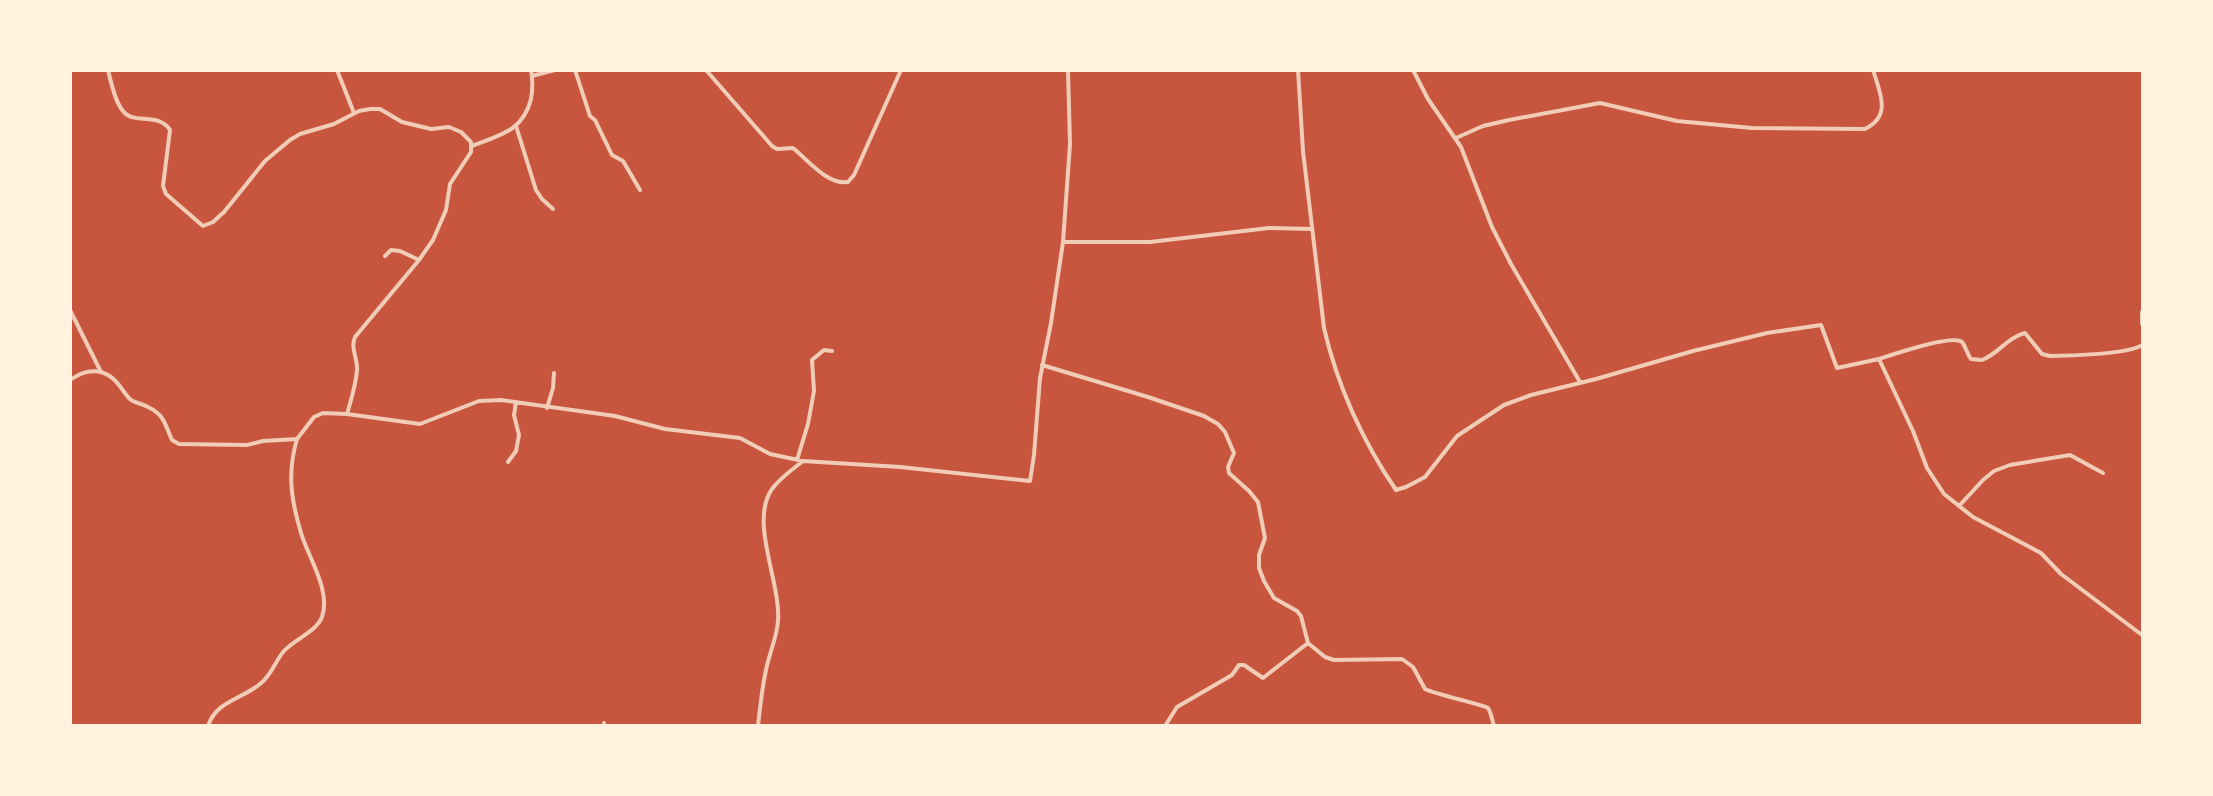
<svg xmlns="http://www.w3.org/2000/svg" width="2213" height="796" font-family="'Alegreya Sans',sans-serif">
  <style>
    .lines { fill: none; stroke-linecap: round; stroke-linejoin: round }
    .minor { stroke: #f1ccb7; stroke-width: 4 }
  </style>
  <rect width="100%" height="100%" fill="#c8553d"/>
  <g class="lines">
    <path class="minor" d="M108 70C111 82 115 102 123 111 133 125 159 112 170 130L163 186 166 194 203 226 213 222 224 212 265 161 290 140 300 134 334 124 359 111 370 109H380L402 122 431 129 449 127 461 132 471 142V152L450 184 446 210 433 240 419 260 355 337C350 349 358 358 357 370 356 385 351 400 347 414
      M337 70 354 113
      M575 70 590 116 595 120 612 155 623 161 640 190
      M706 70 772 146 777 149 793 148C808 160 827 185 848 182L854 175 901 70
      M1298 70 1303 151 1324 328C1337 385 1363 442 1396 490L1406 487 1425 477 1457 436 1504 405 1531 395 1596 379 1693 351 1767 333 1821 325 1837 368 1879 359 1913 431 1927 468 1944 494 1973 517 2041 553 2061 574 2142 635
      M1413 70 1428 99 1461 147 1492 227 1511 264 1580 382
      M532 76 555 70
      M516 126 536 190 542 199 553 209
      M1456 138 1483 126 1509 120 1600 103 1677 121 1752 128 1865 129C1892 116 1880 93 1873 70
      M472 146C500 135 523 131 531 99 533 88 533 81 531 70
      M1063 242H1150L1269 228 1312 229
      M385 256 391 250 400 251 419 260
      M70 310 100 370
      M2142 312V324
      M1879 359C1891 355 1953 334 1962 342 1966 347 1967 354 1971 359L1982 360C1998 354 2008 337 2025 333L2042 354 2050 356C2068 356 2130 354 2142 345
      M1042 365 1148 397 1204 416 1218 424 1225 432 1234 453 1228 467 1229 473 1249 491 1258 502 1265 538 1259 555V568L1264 581 1274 598 1297 611 1301 616 1308 643 1325 657 1334 660 1402 659 1413 667 1425 689C1434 694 1485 705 1488 708 1491 712 1492 720 1494 726
      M70 380C88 367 106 368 119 385 123 390 126 396 131 400 136 403 143 404 148 407 165 415 165 425 172 440L179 444 247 445 263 441 297 439 314 417 323 413 347 414 420 424 479 401 501 400 615 416 665 429 740 438 770 454 803 461
      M547 408 553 388 554 373
      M797 460 808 424 814 391 812 360 824 350 832 351
      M508 462 516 451 519 435 514 415 516 402
      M1959 506 1983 480 1994 471 2010 465 2070 455 2103 473
      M604 723V726
      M208 726C216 701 242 699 260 684 272 675 275 661 284 651 295 639 316 632 322 617 331 590 309 559 301 533 291 499 287 473 297 439
      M758 726C760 707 762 688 766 670 769 654 777 637 778 621 781 582 749 522 772 489 780 478 793 469 803 461L900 467 1030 481 1034 455 1040 378 1051 323 1063 242 1070 144 1068 70
      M1165 726 1177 707 1232 675 1239 665H1244L1263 678 1308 643"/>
  </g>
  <rect width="2213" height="796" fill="none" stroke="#fff3e0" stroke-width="144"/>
</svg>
